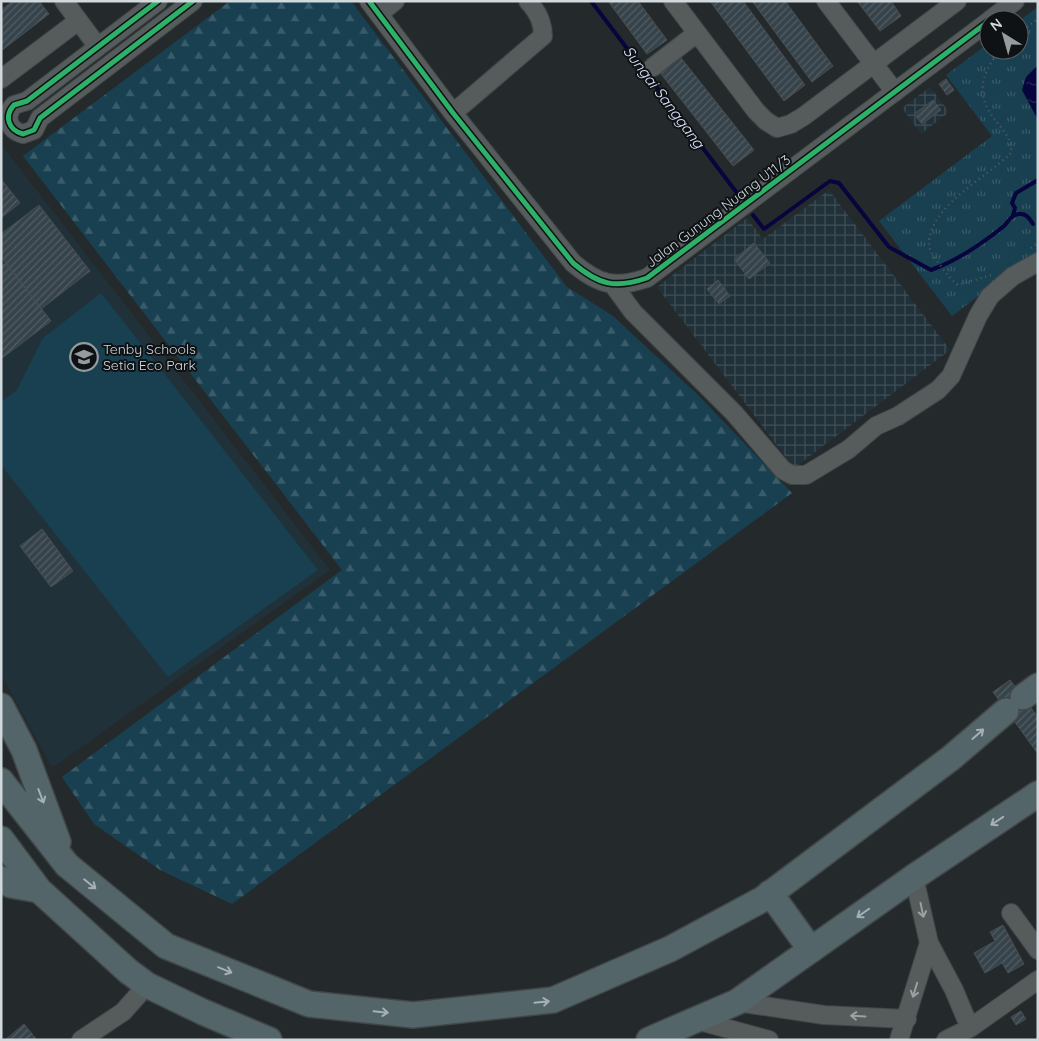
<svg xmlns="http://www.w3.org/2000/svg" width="1039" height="1041" font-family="Quicksand,sans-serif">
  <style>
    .built { fill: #213139 }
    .industrial { fill: url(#industrial-grid) }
    .grass { fill: url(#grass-tufts) }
    .forest { fill: url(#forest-firs) }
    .pitch { fill: #184051 }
    .water { fill: url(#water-ripples) }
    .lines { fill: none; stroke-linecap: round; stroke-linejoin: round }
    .stream { stroke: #07043e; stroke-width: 4 }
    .building { fill: url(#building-hatch); stroke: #494d50 }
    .minor-casing { stroke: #414648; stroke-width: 20 }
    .highway-casing { stroke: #414648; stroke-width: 28 }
    .path { stroke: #555a5c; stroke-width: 2.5; stroke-dasharray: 1 4; stroke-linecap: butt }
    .minor { stroke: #565b5c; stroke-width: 18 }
    .highway { stroke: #536568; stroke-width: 25 }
    .cycleway-casing { stroke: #0e1215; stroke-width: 8 }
    .cycleway { stroke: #2db169; stroke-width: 5 }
    .oneway { stroke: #a6b0b4 }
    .oneway2 { stroke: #9aa0a3 }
    .labels { text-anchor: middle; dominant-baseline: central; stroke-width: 4; stroke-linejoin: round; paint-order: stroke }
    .street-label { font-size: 14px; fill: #d2d9dd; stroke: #0e1215 }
    .poi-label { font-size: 14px; fill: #d2d9dd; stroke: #0e1215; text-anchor: start }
    .water-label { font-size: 15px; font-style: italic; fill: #dae2f6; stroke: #0e1215 }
  </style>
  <defs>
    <pattern id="industrial-grid" width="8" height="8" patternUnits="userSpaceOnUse" patternTransform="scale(1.25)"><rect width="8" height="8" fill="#213139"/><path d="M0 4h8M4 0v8" fill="none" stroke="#404e55"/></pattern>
    <pattern id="grass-tufts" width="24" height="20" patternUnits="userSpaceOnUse" patternTransform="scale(1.25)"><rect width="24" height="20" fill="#184051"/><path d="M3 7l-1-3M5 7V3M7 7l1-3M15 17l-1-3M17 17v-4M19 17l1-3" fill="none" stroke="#395b6a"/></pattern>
    <pattern id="forest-firs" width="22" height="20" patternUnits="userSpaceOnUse" patternTransform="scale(1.25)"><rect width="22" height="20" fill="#184051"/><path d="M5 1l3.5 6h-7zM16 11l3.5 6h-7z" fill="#395b6a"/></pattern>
    <pattern id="water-ripples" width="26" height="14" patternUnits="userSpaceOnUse" patternTransform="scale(1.25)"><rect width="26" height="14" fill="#07043e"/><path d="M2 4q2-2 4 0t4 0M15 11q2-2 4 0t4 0" fill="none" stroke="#2a2859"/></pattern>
    <pattern id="building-hatch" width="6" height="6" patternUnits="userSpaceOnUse" patternTransform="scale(1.25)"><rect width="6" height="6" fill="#36434b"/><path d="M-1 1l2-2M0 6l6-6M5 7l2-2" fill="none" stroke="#525e64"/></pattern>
  </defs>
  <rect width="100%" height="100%" fill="#242a2c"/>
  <path class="built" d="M1 144 330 570 52 768 1 674Z"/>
  <path class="industrial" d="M930 87 949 112 921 134 902 108Z
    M829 190 950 350 794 468 657 287 747 218 763 239Z"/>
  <path class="grass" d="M1038 7V251L952 316 879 221 992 136 946 75 989 43V50H1019V21Z"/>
  <path class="forest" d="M230 1H351L567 287 613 316 699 396 792 493 232 904 160 870 94 824 62 777 342 570 23 156Z"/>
  <path class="pitch" d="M101 293 318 570 168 677 1 465V402L17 390 43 338Z"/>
  <path class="water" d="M1038 65V120L1022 90 1026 77Z"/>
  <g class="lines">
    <path class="stream" d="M591 1 737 193
      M753 215 764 229 830 181 839 183 889 247 931 270C956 261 983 243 1004 226 1009 221 1011 215 1019 214 1026 213 1029 218 1033 224
      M1013 215 1015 208 1012 203 1016 193 1038 180"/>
  </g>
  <path class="building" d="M13 1H39L49 14 1 51V10Z
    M608 1H638L667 40 647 54Z
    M710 1H743L805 85 784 101Z
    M752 1H785L833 66 812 82Z
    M857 1H891L901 16 880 31Z
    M678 54 754 150 733 166 658 70Z
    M946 79 954 90 947 95 939 84Z
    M933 100 941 110 922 124 914 114Z
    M1 179 20 203 1 218Z
    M39 205 90 271 41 309 1 257V234Z
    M754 243 770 263 749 279 734 259Z
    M6 263 51 321 1 359V266Z
    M718 280 730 296 719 304 707 289Z
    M42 529 73 571 51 587 20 546Z
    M1010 680 1038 717V754L993 692Z
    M1003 925 1024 964 1008 973 1002 963 985 973 974 953 995 941 990 932Z
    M1021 1011 1026 1019 1016 1025 1011 1017Z
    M24 1024 37 1040H5Z"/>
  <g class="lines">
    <defs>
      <path id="minor" d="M64 1 98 47
        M158 1 27 101 14 105C4 116 8 130 23 134L34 130 40 118 193 1
        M369 1 453 113 573 263C599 285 615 289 647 278L989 21
        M673 1 756 111 766 121 777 128 791 124 804 116 957 1
        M826 1 895 92
        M379 14 395 1
        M990 20 1015 1
        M653 67 697 33
        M1 79 78 21
        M453 113 543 36C543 22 538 12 528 1
        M614 286 633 312 734 413 783 470 792 475H806L849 449 876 426 898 416 938 390 951 376 978 316 990 296 1013 276 1038 262
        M914 877 929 943 954 990 970 1028
        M1011 913 1038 950
        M737 1002 824 1015 907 1019
        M696 1020 769 1040
        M81 1040 123 1012 147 985
        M899 1040 929 943
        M946 1040 970 1028 1038 980"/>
      <path id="highway" d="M1023 697 1038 686
        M1 706 24 750 58 842
        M1 781 67 865 166 946 309 1004 413 1015 553 1000 670 949 763 899 951 758 1006 711
        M1 839 39 890 128 971 147 985 203 1012 269 1040
        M1 879 11 885 39 890
        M770 893 811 950
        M649 1040 737 1002 914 877 1038 794"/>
    </defs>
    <use href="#minor" class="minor-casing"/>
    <use href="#highway" class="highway-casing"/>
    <path class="path" d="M1019 33 1038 19
      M1031 248 1038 243
      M991 275 958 285C950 279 946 273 940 265 935 258 928 251 929 241 933 204 986 178 1011 153 1016 123 953 109 1000 50"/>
    <use href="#minor" class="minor"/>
    <use href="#highway" class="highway"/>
    <defs>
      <path id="cycleway" d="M158 1 27 101 14 105C4 116 8 130 23 134L34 130 40 118 193 1
        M369 1 453 113 573 263C599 285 615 289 647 278L989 21"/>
    </defs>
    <use href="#cycleway" class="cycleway-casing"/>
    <use href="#cycleway" class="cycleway"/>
  </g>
  <defs><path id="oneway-shaft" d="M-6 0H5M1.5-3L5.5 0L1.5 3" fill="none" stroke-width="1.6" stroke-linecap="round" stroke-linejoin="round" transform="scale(1.25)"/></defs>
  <g class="oneway">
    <use href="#oneway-shaft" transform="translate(978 734) rotate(-41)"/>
    <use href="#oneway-shaft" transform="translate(41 796) rotate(69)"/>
    <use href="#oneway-shaft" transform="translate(997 821) rotate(146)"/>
    <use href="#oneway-shaft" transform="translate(90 884) rotate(39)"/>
    <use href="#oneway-shaft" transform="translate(863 913) rotate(145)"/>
    <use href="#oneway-shaft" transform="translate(225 970) rotate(22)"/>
    <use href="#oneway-shaft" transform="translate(542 1002) rotate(-6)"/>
    <use href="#oneway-shaft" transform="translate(381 1012) rotate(6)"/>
  </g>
  <g class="oneway2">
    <use href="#oneway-shaft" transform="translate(922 910) rotate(78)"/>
    <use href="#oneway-shaft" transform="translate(915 990) rotate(107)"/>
    <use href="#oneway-shaft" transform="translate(858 1016) rotate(-177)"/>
  </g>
  <defs>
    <symbol id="school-ring" viewBox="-11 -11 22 22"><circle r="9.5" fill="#0e1215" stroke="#959c9f" stroke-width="1.5"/><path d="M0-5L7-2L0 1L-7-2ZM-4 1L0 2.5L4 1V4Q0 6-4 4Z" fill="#959c9f"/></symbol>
  </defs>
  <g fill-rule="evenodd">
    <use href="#school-ring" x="68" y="341" width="32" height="32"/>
  </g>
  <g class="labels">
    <g class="street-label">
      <text transform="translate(718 211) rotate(-37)">Jalan Gunung Nuang U11/3</text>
    </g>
    <g class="poi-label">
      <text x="103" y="349">Tenby Schools<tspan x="103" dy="16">Setia Eco Park</tspan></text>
    </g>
    <g class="water-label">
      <text transform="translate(664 97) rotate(53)">Sungai Sanggang</text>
    </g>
  </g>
  <rect width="1039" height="1041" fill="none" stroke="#d2d9dd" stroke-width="5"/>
  <g transform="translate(1004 35) rotate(323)"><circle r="24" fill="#0e1215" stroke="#5c6265"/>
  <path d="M0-4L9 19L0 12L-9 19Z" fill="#959c9f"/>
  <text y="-8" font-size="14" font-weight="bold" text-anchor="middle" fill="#d2d9dd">N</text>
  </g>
</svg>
